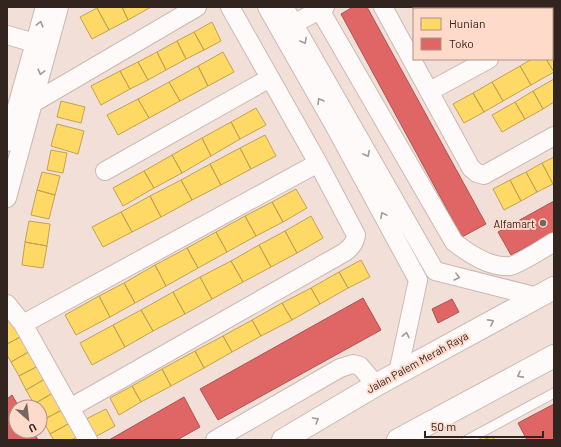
<svg xmlns="http://www.w3.org/2000/svg" width="561" height="447" font-family="Barlow,sans-serif">
  <style>
    .homes { fill: #ffd966; stroke: #c2a351 }
    .shops { fill: #e06666; stroke: #ac5251 }
    .lines { fill: none; stroke-linecap: round; stroke-linejoin: round }
    .service-casing { stroke: #c9bab3; stroke-width: 11 }
    .minor-casing { stroke: #c9bab3; stroke-width: 20 }
    .tertiary-casing { stroke: #c9bab3; stroke-width: 24 }
    .service { stroke: #fdfaf9; stroke-width: 9 }
    .minor { stroke: #fdfaf9; stroke-width: 18 }
    .tertiary { stroke: #fdfaf9; stroke-width: 22 }
    .oneway { stroke: #a29a97 }
    .poi-dot { fill: #756660; stroke: #fedacb; stroke-width: 1.5 }
    .labels { text-anchor: middle; dominant-baseline: central; stroke-width: 4; stroke-linejoin: round; paint-order: stroke }
    .poi-label { font-size: 11px; fill: #322520; stroke: #fedacb; text-anchor: end }
    .street-label { font-size: 11px; fill: #322520; stroke: #fedacb }
  </style>
  <rect width="100%" height="100%" fill="#f2dfd7"/>
  <path class="homes" d="M99 7H122L128 20 109 30 97 8Z
    M122 7H151L128 20Z
    M438 7H458L460 9H440Z
    M479 7H496L497 9H476Z
    M496 7H514L516 9H497Z
    M97 8 109 30 92 39 80 17Z
    M212 22 221 41 204 50 194 32Z
    M194 32 204 50 186 59 177 41Z
    M177 41 186 59 166 70 157 52Z
    M554 46V72L546 59H552V48Z
    M157 52 166 70 148 80 138 62Z
    M223 52 234 72 208 86 198 66Z
    M532 59H546L554 72 531 85 520 66Z
    M138 62 148 80 130 89 120 71Z
    M198 66 208 86 180 101 169 82Z
    M520 66 531 85 503 101 492 82Z
    M120 71 130 89 101 105 91 86Z
    M554 79V102L543 109 533 91Z
    M169 82 180 101 149 118 138 99Z
    M492 82 503 101 484 112 473 93Z
    M533 91 543 109 525 119 515 102Z
    M473 93 484 112 464 123 453 104Z
    M138 99 149 118 118 135 107 115Z
    M61 101 85 107 81 123 57 117Z
    M515 102 525 119 502 132 492 115Z
    M256 108 266 125 240 139 231 122Z
    M231 122 240 139 211 156 202 138Z
    M57 124 84 131 78 154 51 146Z
    M265 135 276 156 251 169 240 148Z
    M202 138 211 156 182 173 172 155Z
    M240 148 251 169 221 185 210 164Z
    M51 150 67 153 63 173 47 170Z
    M172 155 182 173 154 188 144 171Z
    M554 157V183L553 184 542 163Z
    M542 163 553 184 537 192 526 172Z
    M210 164 221 185 192 200 181 180Z
    M144 171 154 188 123 206 113 188Z
    M42 172 60 176 55 195 37 190Z
    M526 172 537 192 521 201 510 180Z
    M181 180 192 200 161 217 150 196Z
    M510 180 521 201 504 210 493 189Z
    M296 189 307 208 283 222 272 202Z
    M37 190 55 195 49 219 31 215Z
    M150 196 161 217 132 232 121 212Z
    M272 202 283 222 256 236 245 216Z
    M121 212 132 232 103 247 92 227Z
    M245 216 256 236 227 252 216 232Z
    M311 216 323 238 297 253 285 231Z
    M29 221 50 224 47 246 25 242Z
    M285 231 297 253 271 267 259 245Z
    M216 232 227 252 198 268 187 248Z
    M25 242 47 246 43 268 22 265Z
    M259 245 271 267 243 282 231 261Z
    M187 248 198 268 166 286 155 265Z
    M361 260 370 277 348 288 339 272Z
    M231 261 243 282 212 299 200 277Z
    M155 265 166 286 135 303 124 283Z
    M339 272 348 288 320 304 311 288Z
    M200 277 212 299 185 314 173 292Z
    M124 283 135 303 110 317 99 296Z
    M311 288 320 304 292 320 282 303Z
    M173 292 185 314 153 331 141 310Z
    M99 296 110 317 76 335 65 315Z
    M282 303 292 320 261 336 252 320Z
    M141 310 153 331 125 347 113 325Z
    M12 318 22 336 7 344V321Z
    M252 320 261 336 232 352 223 336Z
    M113 325 125 347 92 365 80 343Z
    M22 336 30 351 11 362 7 355V344Z
    M223 336 232 352 204 368 195 351Z
    M30 351 38 366 19 376 11 362Z
    M195 351 204 368 171 386 162 369Z
    M38 366 45 379 26 390 19 376Z
    M162 369 171 386 141 402 132 386Z
    M45 379 53 393 34 404 26 390Z
    M132 386 141 402 119 415 110 398Z
    M53 393 62 410 43 420 40 415V407H36L34 404Z
    M106 409 115 426 95 437 86 419Z
    M62 410 70 423 50 434 43 420Z
    M70 423 77 437 71 440H54L50 434Z
    M493 436 494 440H483Z"/>
  <path class="shops" d="M353 7H367L486 224 462 237 341 14Z
    M554 201V232L511 255 498 232Z
    M363 298 381 330 218 420 200 389Z
    M452 299 459 312 438 323 432 309Z
    M12 395 19 407H16V431H33L38 440H7V399Z
    M184 397 200 427 177 440H109Z
    M554 404V440H527L518 423Z"/>
  <g class="lines">
    <defs>
      <path id="service" d="M467 440 554 393"/>
      <path id="minor" d="M267 7 334 125 418 280 398 373
        M284 7 435 271 538 297
        M383 7 471 168 477 173 484 175 554 136
        M320 10 454 242C468 253 490 268 510 266 517 265 546 247 554 242
        M552 25 554 24
        M284 29 325 7
        M7 35 45 46
        M430 91 489 59
        M18 103H33L197 7
        M7 142 45 7
        M105 171 270 78
        M7 198 59 7
        M7 304 23 324 88 440
        M23 324 318 163
        M70 408 345 252C351 247 355 243 356 235L318 163 230 7
        M215 440 340 368 353 364 360 366 376 385"/>
      <path id="tertiary" d="M283 440 376 385 554 288
        M398 440 554 356"/>
    </defs>
    <use href="#service" class="service-casing"/>
    <use href="#minor" class="minor-casing"/>
    <use href="#tertiary" class="tertiary-casing"/>
    <use href="#service" class="service"/>
    <use href="#minor" class="minor"/>
    <use href="#tertiary" class="tertiary"/>
  </g>
  <defs><path id="oneway-chevron" d="M-2-3.5L2.5 0L-2 3.5" fill="none" stroke-width="1.6" stroke-linecap="round" stroke-linejoin="round"/></defs>
  <g class="oneway">
    <use href="#oneway-chevron" transform="translate(40 24) rotate(-75)"/>
    <use href="#oneway-chevron" transform="translate(304 41) rotate(61)"/>
    <use href="#oneway-chevron" transform="translate(41 72) rotate(105)"/>
    <use href="#oneway-chevron" transform="translate(320 101) rotate(-120)"/>
    <use href="#oneway-chevron" transform="translate(367 154) rotate(61)"/>
    <use href="#oneway-chevron" transform="translate(383 215) rotate(-118)"/>
    <use href="#oneway-chevron" transform="translate(457 277) rotate(14)"/>
    <use href="#oneway-chevron" transform="translate(491 322) rotate(-28)"/>
    <use href="#oneway-chevron" transform="translate(406 335) rotate(-78)"/>
    <use href="#oneway-chevron" transform="translate(520 375) rotate(152)"/>
    <use href="#oneway-chevron" transform="translate(316 420) rotate(-31)"/>
  </g>
  <circle class="poi-dot" cx="543" cy="223" r="4"/>
  <g class="labels">
    <g class="poi-label">
      <text x="535" y="223">Alfamart</text>
    </g>
    <g class="street-label">
      <text transform="translate(417 362) rotate(-29)">Jalan Palem Merah Raya</text>
    </g>
  </g>
  <rect width="561" height="447" fill="none" stroke="#322520" stroke-width="16"/>
  <rect x="413" y="8" width="140" height="52" fill="#fedacb" stroke="#ac9287"/>
  <rect x="421" y="18" width="20" height="12" fill="#ffd966" stroke="#ac9287"/>
  <text x="449" y="28" font-size="12" fill="#322520">Hunian</text>
  <rect x="421" y="38" width="20" height="12" fill="#e06666" stroke="#ac9287"/>
  <text x="449" y="48" font-size="12" fill="#322520">Toko</text>
  <g transform="translate(28 419) rotate(152)"><circle r="19" fill="#fedacb" stroke="#ac9287"/>
  <path d="M0-3L7 15L0 10L-7 15Z" fill="#756660"/>
  <text y="-6" font-size="11" font-weight="bold" text-anchor="middle" fill="#322520">U</text>
  </g>
  <path d="M425 431v6h118v-6" fill="none" stroke="#322520" stroke-width="2"/>
  <text x="431" y="431" font-size="12" fill="#322520" stroke="#fedacb" stroke-width="3" paint-order="stroke">50 m</text>
</svg>
